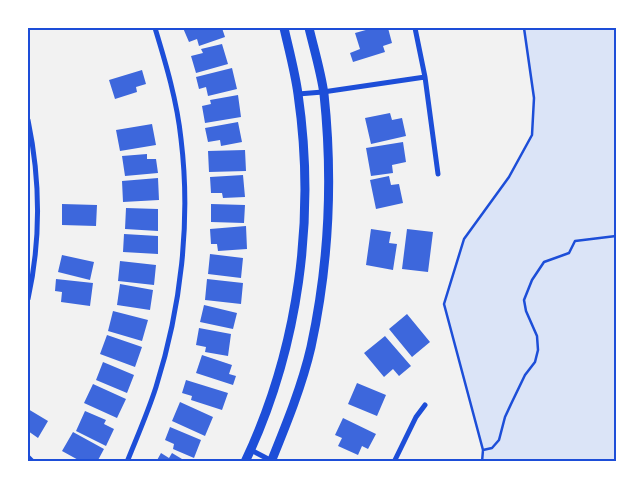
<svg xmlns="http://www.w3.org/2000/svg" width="644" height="489" font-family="Karla,sans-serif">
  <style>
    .green { fill: #dbe4f7 }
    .building { fill: #3d67dc }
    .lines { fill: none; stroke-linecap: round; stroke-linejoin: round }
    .path { stroke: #1d4ed8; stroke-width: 2.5 }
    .minor { stroke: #1d4ed8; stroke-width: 5 }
    .tertiary { stroke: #1d4ed8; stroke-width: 9 }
    .neatline { fill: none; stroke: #1d4ed8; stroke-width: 2 }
  </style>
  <rect width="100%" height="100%" fill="#f2f2f2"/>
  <path class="green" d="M524 28H616V461H482L483 450 444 304 464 239 509 177 532 135 534 98Z"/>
  <path class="building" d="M183 28H222L225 37 199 46 197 39 189 42Z
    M373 28H388L392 43 383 46 385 52 353 62 350 53 360 49 355 33Z
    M222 44 228 64 196 73 191 56 203 53 201 49Z
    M232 68 237 89 208 96 206 87 199 89 196 77Z
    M142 70 146 84 136 87 137 92 115 99 109 80Z
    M238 95 241 117 205 123 202 106 211 104 210 100Z
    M390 113 392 120 402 118 406 136 371 144 365 118Z
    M238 122 242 142 221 146 220 140 208 142 205 128Z
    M152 124 156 145 120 151 116 130Z
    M403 142 406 162 392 165 393 173 371 176 366 148Z
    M245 150 246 171 209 172 208 151Z
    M147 154V159H156L158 173 125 176 122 156Z
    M243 175 245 197 223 198 222 193H211L210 177Z
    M389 176 391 185 399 184 403 203 376 209 370 180Z
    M158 178 159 200 123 202 122 181Z
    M62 204 97 205 96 226 62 225Z
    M211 204 245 205 244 223 211 222Z
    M126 208 158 209V231L125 229Z
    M246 226 247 249 218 251 217 244H211L210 229Z
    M371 229 391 232 389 243 397 244 393 270 366 265Z
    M407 229 433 232 428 272 402 269Z
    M124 234 158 236V254L123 252Z
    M210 254 243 258 241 278 208 274Z
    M62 255 94 262 90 280 58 272Z
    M120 261 156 265 154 285 118 281Z
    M56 279 93 283 90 306 61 302 62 292 55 291Z
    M207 279 243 283 241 304 205 300Z
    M120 284 153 290 150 310 117 305Z
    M204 305 237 313 233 329 200 322Z
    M113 311 148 320 142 341 108 331Z
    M407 314 430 342 412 357 389 329Z
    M199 328 231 334 228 356 205 352 206 347 196 345Z
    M107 335 142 347 135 367 100 354Z
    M385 336 411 366 399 376 393 369 384 377 364 353Z
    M202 355 232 365 229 374 236 376 233 385 196 373Z
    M103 362 134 375 127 393 96 380Z
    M186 380 228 393 222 410 191 400 192 396 182 393Z
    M357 383 386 395 377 416 348 404Z
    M93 384 126 399 117 418 84 403Z
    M180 402 213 417 205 436 172 421Z
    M28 409 48 421 38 438 28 431Z
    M85 411 106 420 104 424 114 429 106 446 76 431Z
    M343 418 376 434 368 449 362 446 358 455 338 446 342 438 335 435Z
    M170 427 201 440 194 458 173 449 174 444 165 440Z
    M73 432 104 449 97 462H82L62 451Z
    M161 453 169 458 172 453 187 462H156Z"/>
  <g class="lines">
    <path class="path" d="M483 450 492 448 499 440 505 417 512 402 525 375 535 362 538 350 537 336 526 311 524 300 532 280 544 262 569 253 575 241 616 236
      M482 462 483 450 444 304 464 239 509 177 532 135 534 98 524 28"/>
    <path class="minor" d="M415 28 425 77 438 174
      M298 94 323 92 425 77
      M28 120C40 178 41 240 28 299
      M251 450 272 461
      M28 457 33 462
      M127 462C137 437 148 412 156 387 181 308 191 221 181 139 177 101 166 64 155 28
      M394 462 416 417 425 405"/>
    <path class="tertiary" d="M245 462C299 348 316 218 298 94 295 72 289 50 284 28
      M271 462C286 425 302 386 311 347 329 264 333 179 324 94 321 72 314 49 309 28"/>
  </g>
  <rect width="644" height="489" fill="none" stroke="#ffffff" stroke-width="58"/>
  <rect x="29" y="29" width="586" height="431" class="neatline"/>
</svg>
